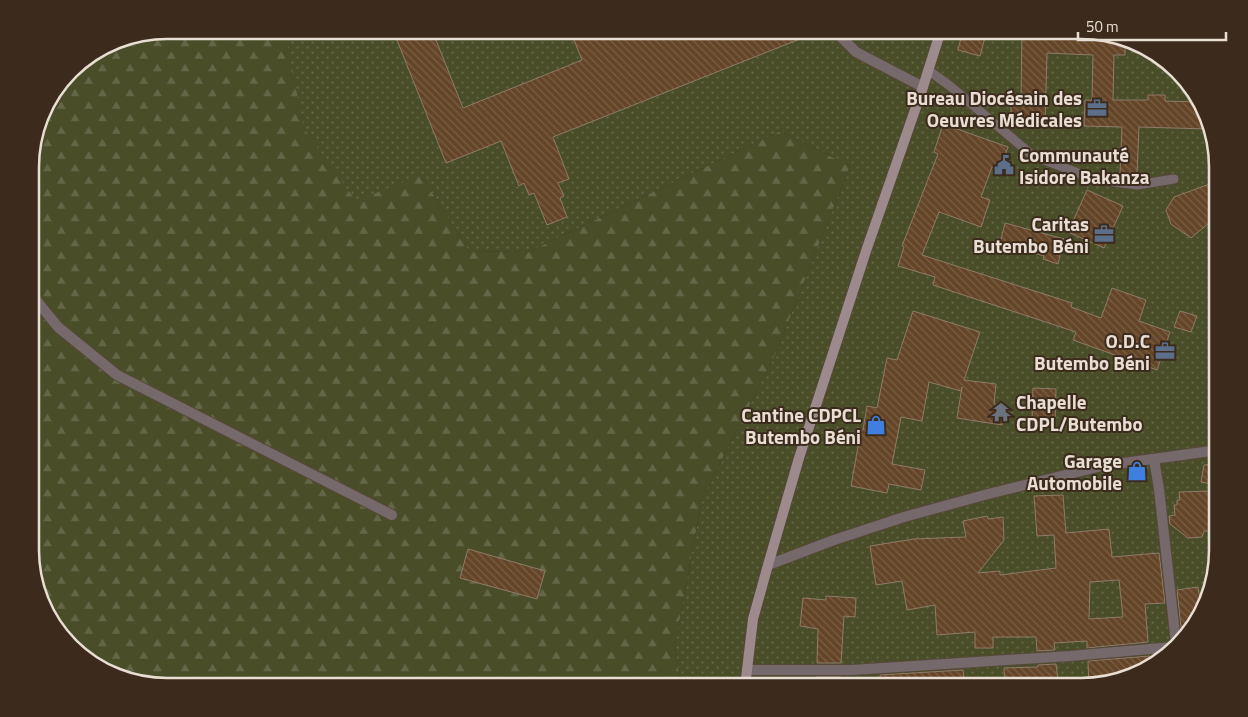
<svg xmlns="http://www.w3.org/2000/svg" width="1248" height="717" font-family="'Titillium Web',sans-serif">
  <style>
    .forest { fill: url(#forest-firs) }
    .park { fill: url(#park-dots) }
    .building { fill: url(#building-back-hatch); stroke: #8f7b69; fill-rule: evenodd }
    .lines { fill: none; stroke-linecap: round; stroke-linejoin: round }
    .lane-casing { stroke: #584839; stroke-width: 11 }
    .street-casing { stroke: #584839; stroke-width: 12 }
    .secondary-casing { stroke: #584839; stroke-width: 12 }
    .lane { stroke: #76696b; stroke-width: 9 }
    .street { stroke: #76696b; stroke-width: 10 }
    .secondary { stroke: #9d8a8d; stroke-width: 10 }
    .labels { text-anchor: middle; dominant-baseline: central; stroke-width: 4; stroke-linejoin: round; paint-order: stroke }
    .poi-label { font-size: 19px; font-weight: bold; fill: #e9ded4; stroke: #3c2b1c; text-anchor: end }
    .rim { fill: none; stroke: #e9ded4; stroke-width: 2.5 }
  </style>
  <defs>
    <pattern id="forest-firs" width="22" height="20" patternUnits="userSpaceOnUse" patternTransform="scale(1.25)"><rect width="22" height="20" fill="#494e29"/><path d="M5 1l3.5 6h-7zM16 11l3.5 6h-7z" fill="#636747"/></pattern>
    <pattern id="park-dots" width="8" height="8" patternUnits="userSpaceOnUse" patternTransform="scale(1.25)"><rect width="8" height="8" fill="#494e29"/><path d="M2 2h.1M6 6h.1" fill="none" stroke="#636747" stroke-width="1.8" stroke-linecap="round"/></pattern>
    <pattern id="building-back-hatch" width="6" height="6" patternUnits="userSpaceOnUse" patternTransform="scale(1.25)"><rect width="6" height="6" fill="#644528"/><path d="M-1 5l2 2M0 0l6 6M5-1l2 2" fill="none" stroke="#7a5f46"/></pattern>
  </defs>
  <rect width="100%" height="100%" fill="#3c2b1c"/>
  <path class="forest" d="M167 30H286V38L421 175 469 251 528 252 780 131 850 166 776 353 702 499 675 645 681 687H166L160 685 122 669 120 675 99 669 53 626 31 568V149L44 106 76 64 115 40Z"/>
  <path class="park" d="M286 30H1082L1149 48 1195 91 1218 157V559L1200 618 1157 664 1090 687H681L675 645 702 499 776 353 850 166 780 131 528 252 469 251 421 175 356 201 304 129 286 38Z"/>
  <path class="building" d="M393 30H432L463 108 582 60 570 30H632L635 37 651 30H819L820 31 553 137 569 179 558 183 564 196 560 198 567 217 547 225 534 193 529 195 524 183 519 186 501 141 446 163Z
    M963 30H987L980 56 958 50Z
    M1022 30H1082L1125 42V55H1114L1113 100H1148V95H1165V101L1199 102 1208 129 1139 127 1137 173H1120L1122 127 1084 126 1085 100H1092L1093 55 1047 53 1045 125 1011 124V97H1021Z
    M943 124 1008 147 1000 170 992 167 981 197 990 200 981 227 939 212 922 255 1072 303 1071 307 1101 318 1112 288 1146 300 1139 321 1170 332 1157 370 1073 340 1076 332 933 285 935 277 898 266 904 247 902 246 938 154 934 152Z
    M1218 181V220L1210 222 1191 238 1171 224 1166 210 1174 197Z
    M1087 190 1123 206 1104 248 1068 232Z
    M1005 223 1064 239 1058 264 1043 259 1044 256 1000 243Z
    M913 311 980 332 964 380 996 384 994 404 1005 405 1002 425 957 418 962 387 961 391 929 382 922 421 901 417 892 464 925 470 921 490 889 484 887 493 851 486 861 430H863L867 406 877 408 887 358 897 360Z
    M1180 311 1197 316 1191 332 1174 327Z
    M1033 388 1056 389 1055 422H1032Z
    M1218 464V485L1201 482 1204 465Z
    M1210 491 1212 531H1204L1202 537 1188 538 1170 524 1169 516 1175 515 1174 505H1177V500H1180L1179 492Z
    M1063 495 1066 533 1109 529 1112 557 1159 553 1165 603 1145 604 1148 642 1087 648V641L1054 643 1055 650 1037 651 1036 637H993V648H975V632L937 635 935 605 907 610 902 581 876 585 870 546 914 539 966 537 963 521 987 516 988 519 1003 517 1004 540 978 573 1000 571V575L1056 568 1054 535 1037 536 1034 496ZM1118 580H1119L1123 617 1089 619 1090 582Z
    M468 549 545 571 537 599 460 578Z
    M1198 587 1202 611 1200 618 1182 637 1177 590Z
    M826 596 856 598 855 617 844 616 841 663H817L818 629 800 626 803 598 826 600Z
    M1150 656 1151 666 1089 687 1088 661Z
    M1056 664 1059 687H1005L1004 668 1038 667V665Z
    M963 670 965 687H881L880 675Z
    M816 677H841L840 687H816Z"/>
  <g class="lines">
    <defs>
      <path id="lane" d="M928 70 950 86 1032 155 1093 179 1137 185 1174 179"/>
      <path id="street" d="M836 30 840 36 856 52 923 87
        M31 294 58 327 117 375 392 515
        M1154 459 1159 489 1176 643
        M768 565 834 540 904 517 988 494 1102 466 1218 450
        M747 670H852L1070 656 1173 647"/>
      <path id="secondary" d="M745 687 753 619 768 565 799 458 866 251 923 87 941 30"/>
    </defs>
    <use href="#lane" class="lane-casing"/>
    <use href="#street" class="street-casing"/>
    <use href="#secondary" class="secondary-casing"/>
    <use href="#lane" class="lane"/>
    <use href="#street" class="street"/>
    <use href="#secondary" class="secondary"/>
  </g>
  <defs>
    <symbol id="office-bare" viewBox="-9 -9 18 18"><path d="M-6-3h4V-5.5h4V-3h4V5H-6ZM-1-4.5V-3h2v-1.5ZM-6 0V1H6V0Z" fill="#5c6f8a" stroke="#3c2b1c" stroke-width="2.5" paint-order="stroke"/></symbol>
    <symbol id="civic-bare" viewBox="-9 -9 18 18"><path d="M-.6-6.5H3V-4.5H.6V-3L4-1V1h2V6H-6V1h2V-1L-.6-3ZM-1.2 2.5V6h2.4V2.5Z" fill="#5c6f8a" stroke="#3c2b1c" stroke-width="2.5" paint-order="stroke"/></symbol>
    <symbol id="temple-bare" viewBox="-9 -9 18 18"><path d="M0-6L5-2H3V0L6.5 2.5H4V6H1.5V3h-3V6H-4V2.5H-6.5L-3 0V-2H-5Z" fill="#6b7280" stroke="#3c2b1c" stroke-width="2.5" paint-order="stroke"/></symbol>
    <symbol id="shop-bare" viewBox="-9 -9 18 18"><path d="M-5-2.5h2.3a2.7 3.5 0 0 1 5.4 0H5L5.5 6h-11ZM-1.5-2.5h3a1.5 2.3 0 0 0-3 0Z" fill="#3f7fe0" stroke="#3c2b1c" stroke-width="2.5" paint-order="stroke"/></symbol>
  </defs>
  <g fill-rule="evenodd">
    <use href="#office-bare" x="1083" y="94" width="28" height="28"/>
    <use href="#civic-bare" x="990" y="151" width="28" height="28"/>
    <use href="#office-bare" x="1090" y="220" width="28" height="28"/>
    <use href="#office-bare" x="1151" y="337" width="28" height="28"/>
    <use href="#temple-bare" x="987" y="398" width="28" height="28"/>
    <use href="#shop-bare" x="862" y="411" width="28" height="28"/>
    <use href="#shop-bare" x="1123" y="457" width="28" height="28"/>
  </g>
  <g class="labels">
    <g class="poi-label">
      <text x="1082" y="97">Bureau Diocésain des<tspan x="1082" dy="22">Oeuvres Médicales</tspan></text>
      <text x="1019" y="154" text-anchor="start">Communauté<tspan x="1019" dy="22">Isidore Bakanza</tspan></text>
      <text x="1089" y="223">Caritas<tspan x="1089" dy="22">Butembo Béni</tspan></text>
      <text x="1150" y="340">O.D.C<tspan x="1150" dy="22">Butembo Béni</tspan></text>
      <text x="1016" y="401" text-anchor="start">Chapelle<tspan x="1016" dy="22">CDPL/Butembo</tspan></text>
      <text x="861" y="414">Cantine CDPCL<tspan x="861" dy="22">Butembo Béni</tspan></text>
      <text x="1122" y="460">Garage<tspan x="1122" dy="22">Automobile</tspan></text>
    </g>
  </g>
  <path d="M0 0H1248V717H0ZM167 39H1081A128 128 0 0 1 1209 167V550A128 128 0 0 1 1081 678H167A128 128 0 0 1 39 550V167A128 128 0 0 1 167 39Z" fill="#3c2b1c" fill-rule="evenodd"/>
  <path class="rim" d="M167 39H1081A128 128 0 0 1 1209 167V550A128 128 0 0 1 1081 678H167A128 128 0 0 1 39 550V167A128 128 0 0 1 167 39Z"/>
  <path d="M1078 32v8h148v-8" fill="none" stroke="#e9ded4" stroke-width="2.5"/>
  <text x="1086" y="32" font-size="15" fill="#e9ded4" stroke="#3c2b1c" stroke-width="4" paint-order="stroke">50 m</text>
</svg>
